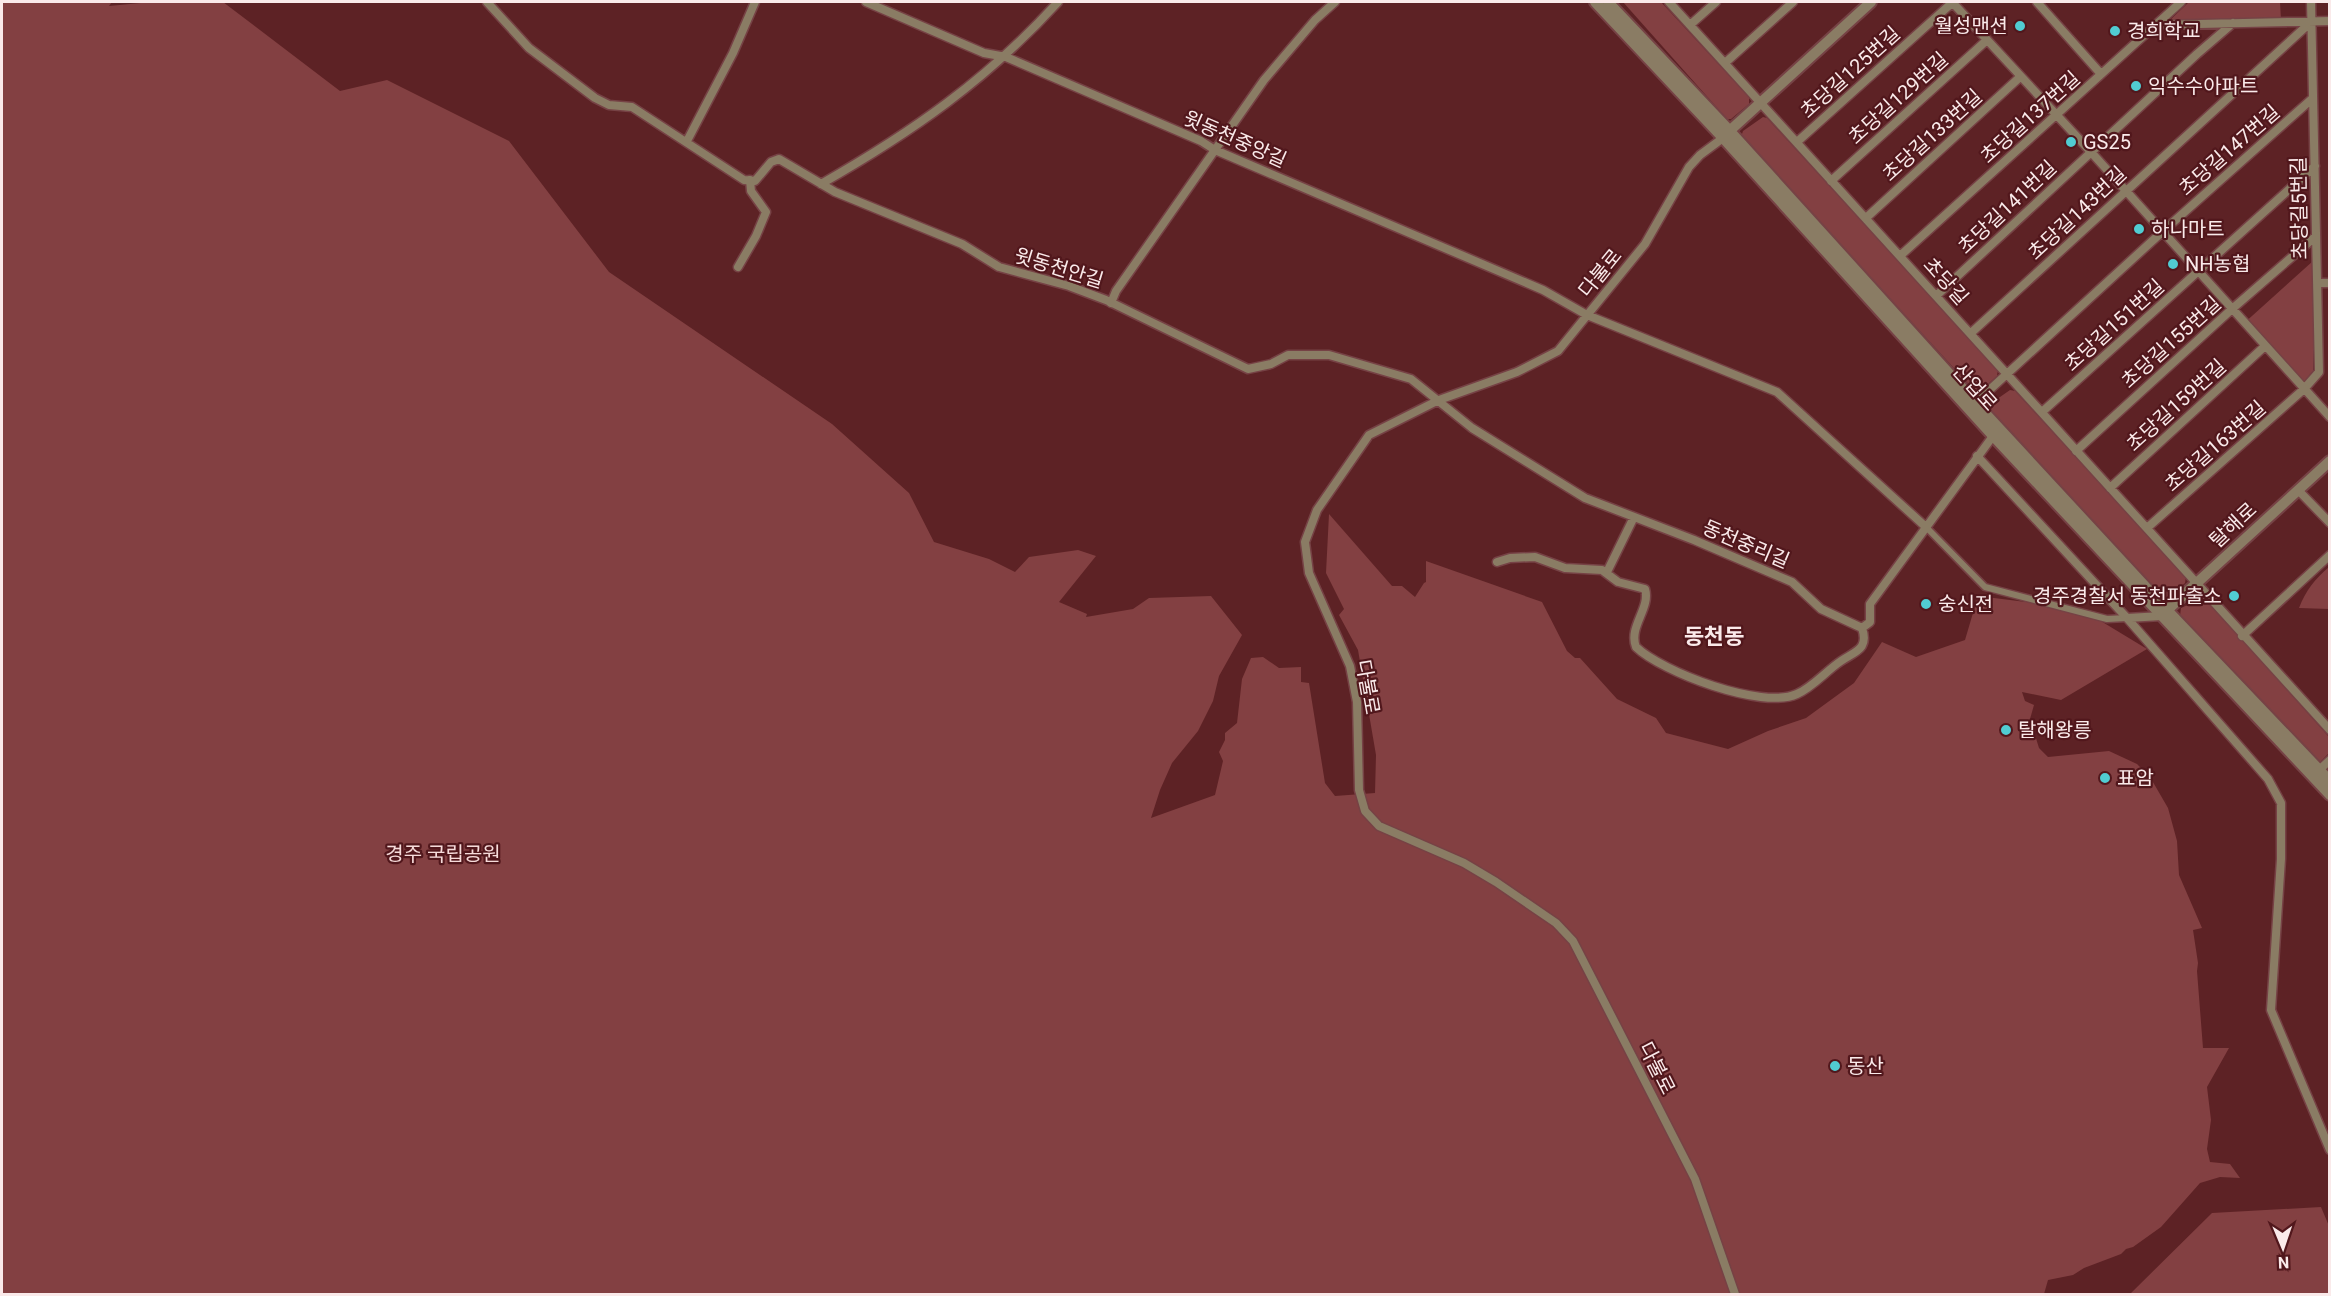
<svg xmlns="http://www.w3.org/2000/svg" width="2331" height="1296" font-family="Roboto,'Noto Sans KR',sans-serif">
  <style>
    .green { fill: #834042 }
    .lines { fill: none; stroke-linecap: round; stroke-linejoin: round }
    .pedestrian-casing { stroke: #764245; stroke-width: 9 }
    .minor-casing { stroke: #764245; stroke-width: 11 }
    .tertiary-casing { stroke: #764245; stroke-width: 14 }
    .pedestrian { stroke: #8a7c64; stroke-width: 6 }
    .minor { stroke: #8a7c64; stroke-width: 8 }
    .tertiary { stroke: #8a7c64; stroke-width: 10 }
    .poi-dot { fill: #51ccd2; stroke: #51171c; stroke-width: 2 }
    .labels { text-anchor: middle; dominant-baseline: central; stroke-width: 4.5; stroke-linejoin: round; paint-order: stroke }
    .poi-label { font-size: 20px; fill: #faeaea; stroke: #51171c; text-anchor: start }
    .street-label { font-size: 20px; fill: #faeaea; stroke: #51171c }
    .park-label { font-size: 20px; fill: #f6dbda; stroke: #51171c }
    .quarter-label { font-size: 22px; font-weight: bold; fill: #faeaea; stroke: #51171c }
  </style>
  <rect width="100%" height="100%" fill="#5d2225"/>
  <path class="green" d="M2 2H112L109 6 151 2H223L340 91 387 80 509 141 609 272 832 424 909 493 934 542 989 559 1015 572 1029 557 1078 550 1096 556 1059 602 1087 614 1086 617 1133 609 1149 598 1211 596 1242 635 1219 676 1213 701 1198 731 1172 763 1160 790 1151 818 1215 795 1223 761 1219 752 1225 740V733L1237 723 1242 679 1251 658 1263 657 1279 668 1301 667V682L1309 683 1325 783 1335 796 1375 793 1376 755 1358 650 1339 615 1344 609 1326 573 1329 514 1392 586H1402L1415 597 1424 583 1426 582V561L1542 602 1567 651 1575 658H1580L1617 699 1656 718 1666 733 1728 749 1768 731 1806 718 1854 683 1882 642 1916 657 1965 640 1978 596 2081 609 2147 649 2061 700 2022 692 2025 701 2034 705 2030 719 2039 748 2048 757 2109 751 2137 764 2150 777 2168 808 2177 841 2179 875 2202 928 2193 930 2198 963 2197 971 2203 1048H2229L2207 1087 2211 1120 2207 1149 2210 1162 2230 1164 2240 1178 2220 1177 2200 1183 2161 1227 2133 1247 2126 1249 2121 1254 2084 1268 2073 1275 2048 1280 2044 1294H2Z
    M1623 2H1661L1749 97V104L1731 119H1727Z
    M2189 2H2280L2281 20 2169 21Z
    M1763 117 1767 118 1998 369 1997 376 1980 391H1975L1741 137 1743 131Z
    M2313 261V371L2298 388 2242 325Z
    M2010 390 2015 391 2186 576 2185 583 2168 598H2164L1989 410 1990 404Z
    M2329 567V609L2299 608C2306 590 2315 579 2329 567Z
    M2194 602H2209L2329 737V753L2321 761H2315L2180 616 2181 608Z
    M2321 1207 2329 1226V1294H2130L2212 1213Z"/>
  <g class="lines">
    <defs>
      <path id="pedestrian" d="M1927 528 1985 587 2107 619 2127 618"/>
      <path id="minor" d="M487 2 529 48 595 98 609 105 632 107 744 180 755 181 771 162 779 159 835 192 962 244 999 267 1069 286 1106 300 1248 369 1271 364 1288 355H1329L1411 379 1472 428 1585 498 1694 540 1792 582 1821 609 1862 628 1870 622V604L1993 436
        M866 2 984 53 1006 57 1201 141 1215 150 1543 290 1587 315 1777 392 1927 528
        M1669 2 2330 730
        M1952 2 2091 152 2330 417
        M2037 2 2101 74
        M1690 25 1716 2
        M2155 25 2330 21
        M1725 63 1793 2
        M1723 138 1700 155 1689 167 1645 244 1558 351 1517 372 1439 400 1369 435 1317 510 1305 542 1309 573 1350 666 1357 702 1359 790 1365 811 1379 826 1464 863 1496 882 1556 923 1573 941 1695 1179 1735 1294
        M687 141 733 53 755 2
        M1797 142 1953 2
        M1831 181 1987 40
        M821 184C912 132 987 80 1058 2
        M1866 218 2020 77
        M1901 255 2181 2
        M738 267 756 236 766 212 751 191 750 180
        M2317 283H2330
        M1936 296 2197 54 2233 23
        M1111 303 1116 291 1264 80 1315 20 1335 2
        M1971 333 2312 21
        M1973 405 2162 232 2313 98
        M2042 412 2315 166
        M2076 451 2232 309 2316 236
        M1977 456 2127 618 2268 779 2281 803V859L2271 1010 2330 1150
        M2110 488 2265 346
        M2298 490 2330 523
        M2147 528 2304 389 2319 372 2311 2
        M1497 562 1510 558 1535 557 1565 568 1602 570 1618 582 1645 589C1651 608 1628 627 1636 647 1662 672 1762 710 1797 694 1813 687 1826 671 1841 661 1856 651 1869 649 1862 628
        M1607 572 1634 517
        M2127 618 2162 616
        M2242 636 2330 555
        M2319 770 2330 760"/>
      <path id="tertiary" d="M1595 2 1723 138 1993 436 2330 795
        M1608 2 1730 131 1975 402 2167 610 2330 781
        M1725 135 1871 2
        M2164 613 2330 461"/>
    </defs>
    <use href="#pedestrian" class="pedestrian-casing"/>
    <use href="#minor" class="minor-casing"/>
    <use href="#tertiary" class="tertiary-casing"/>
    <use href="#pedestrian" class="pedestrian"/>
    <use href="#minor" class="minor"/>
    <use href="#tertiary" class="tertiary"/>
  </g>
  <g class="poi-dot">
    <circle cx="2020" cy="26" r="6"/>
    <circle cx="2115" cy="31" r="6"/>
    <circle cx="2136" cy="86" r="6"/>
    <circle cx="2071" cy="142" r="6"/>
    <circle cx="2139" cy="229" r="6"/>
    <circle cx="2173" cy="264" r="6"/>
    <circle cx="2234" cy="596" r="6"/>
    <circle cx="1926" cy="604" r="6"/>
    <circle cx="2006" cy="730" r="6"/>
    <circle cx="2105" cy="778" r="6"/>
    <circle cx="1835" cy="1066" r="6"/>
  </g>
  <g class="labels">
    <g class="poi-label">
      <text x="2008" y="26" text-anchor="end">월성맨션</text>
      <text x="2127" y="31">경희학교</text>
      <text x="2148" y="86">익수수아파트</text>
      <text x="2083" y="142">GS25</text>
      <text x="2151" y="229">하나마트</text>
      <text x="2185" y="264">NH농협</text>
      <text x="2222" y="596" text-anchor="end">경주경찰서 동천파출소</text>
      <text x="1938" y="604">숭신전</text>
      <text x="2018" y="730">탈해왕릉</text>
      <text x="2117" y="778">표암</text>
      <text x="1847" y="1066">동산</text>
    </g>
    <g class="street-label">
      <text transform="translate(1850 72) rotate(-42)">초당길125번길</text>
      <text transform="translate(1898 98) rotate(-42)">초당길129번길</text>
      <text transform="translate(2030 117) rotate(-42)">초당길137번길</text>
      <text transform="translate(1932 135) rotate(-42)">초당길133번길</text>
      <text transform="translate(1235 139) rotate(24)">윗동천중앙길</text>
      <text transform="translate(2229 150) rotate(-41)">초당길147번길</text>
      <text transform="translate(2007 207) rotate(-43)">초당길141번길</text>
      <text transform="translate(2299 208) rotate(-91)">초당길5번길</text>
      <text transform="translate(2077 213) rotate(-43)">초당길143번길</text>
      <text transform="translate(1059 268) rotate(17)">윗동천안길</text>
      <text transform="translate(1600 273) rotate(-51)">다불로</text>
      <text transform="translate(1946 281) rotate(48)">초당길</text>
      <text transform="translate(2114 325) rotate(-42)">초당길151번길</text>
      <text transform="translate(2171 342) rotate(-42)">초당길155번길</text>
      <text transform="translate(1975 387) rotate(48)">산업로</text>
      <text transform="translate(2176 405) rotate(-42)">초당길159번길</text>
      <text transform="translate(2215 446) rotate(-41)">초당길163번길</text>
      <text transform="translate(2233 525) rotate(-43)">탈해로</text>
      <text transform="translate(1746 544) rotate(23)">동천중리길</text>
      <text transform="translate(1368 687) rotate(80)">다불로</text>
      <text transform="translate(1657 1068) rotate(63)">다불로</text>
    </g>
    <g class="park-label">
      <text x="443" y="854">경주 국립공원</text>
    </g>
    <g class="quarter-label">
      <text x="1714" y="636">동천동</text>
    </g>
  </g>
  <rect width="2331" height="1296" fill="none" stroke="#faeaea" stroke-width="6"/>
  <g transform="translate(2283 1248) rotate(178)" stroke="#51171c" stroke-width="4.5" paint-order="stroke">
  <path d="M0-4.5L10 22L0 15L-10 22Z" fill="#faeaea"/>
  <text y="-9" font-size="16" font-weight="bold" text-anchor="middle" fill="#faeaea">N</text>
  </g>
</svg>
